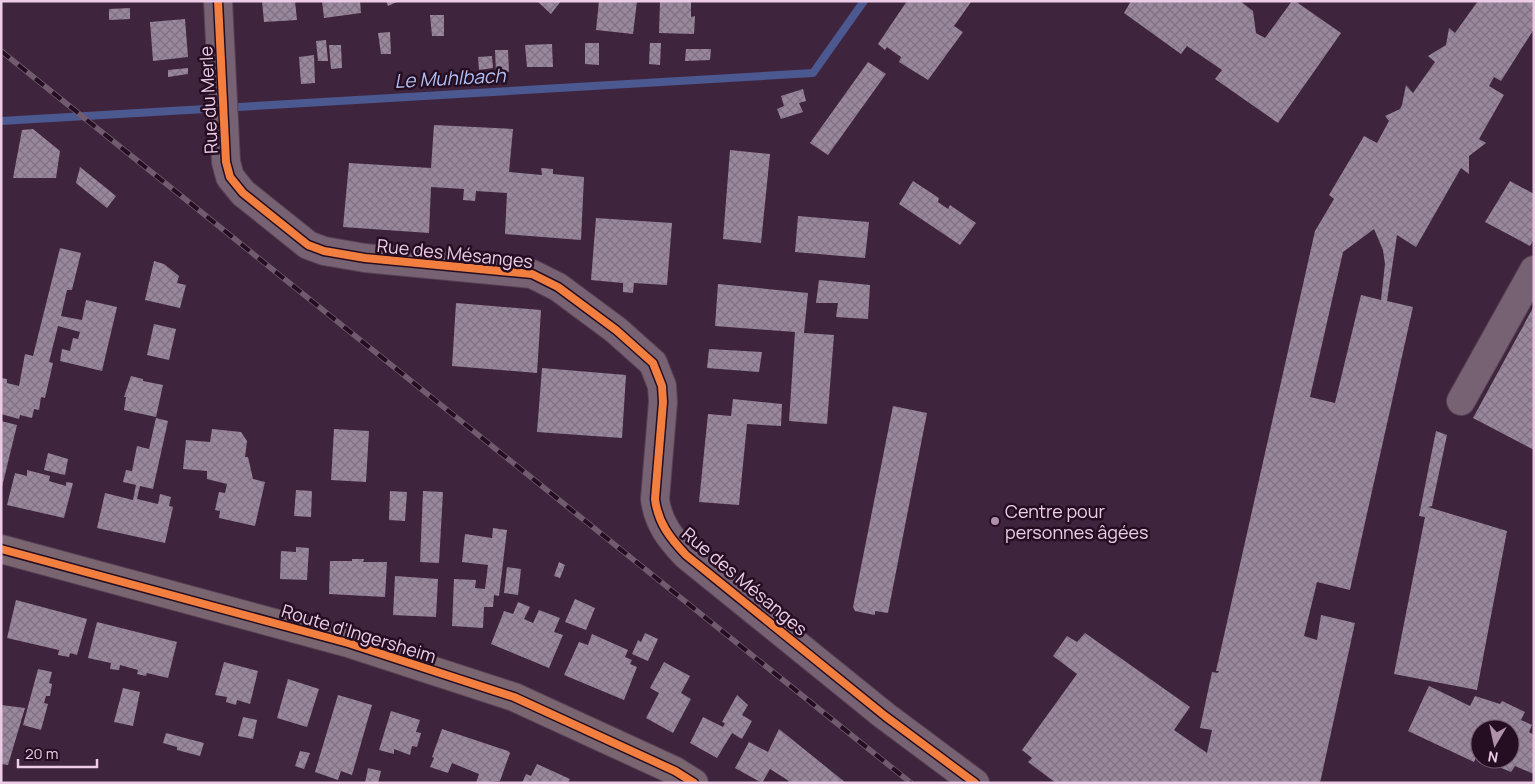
<svg xmlns="http://www.w3.org/2000/svg" width="1535" height="784" font-family="Manrope,sans-serif">
  <style>
    .lines { fill: none; stroke-linecap: round; stroke-linejoin: round }
    .stream { stroke: #4c5890; stroke-width: 8 }
    .building { fill: url(#building-cross-hatch); fill-rule: evenodd }
    .minor-casing { stroke: #584055; stroke-width: 30 }
    .major-casing { stroke: #584055; stroke-width: 30 }
    .minor { stroke: #776274; stroke-width: 28 }
    .major { stroke: #79656f; stroke-width: 28 }
    .rail-casing { stroke: #715c6f; stroke-width: 5.5 }
    .rail { stroke: #250e22; stroke-width: 4; stroke-dasharray: 11; stroke-linecap: butt }
    .cycleway-casing { stroke: #250e22; stroke-width: 11 }
    .cycleway { stroke: #f27e40; stroke-width: 8 }
    .poi-dot { fill: #af91ab; stroke: #250e22; stroke-width: 2 }
    .labels { text-anchor: middle; dominant-baseline: central; stroke-width: 5; stroke-linejoin: round; paint-order: stroke }
    .street-label { font-size: 18px; fill: #eccce6; stroke: #250e22 }
    .poi-label { font-size: 18px; fill: #eccce6; stroke: #250e22; text-anchor: start }
    .water-label { font-size: 19px; font-style: italic; fill: #b1c1f5; stroke: #250e22 }
  </style>
  <defs>
    <pattern id="building-cross-hatch" width="8" height="8" patternUnits="userSpaceOnUse" patternTransform="scale(1.25)"><rect width="8" height="8" fill="#99879c"/><path d="M0 0l8 8M0 8l8-8" fill="none" stroke="#807182"/></pattern>
  </defs>
  <rect width="100%" height="100%" fill="#3f243d"/>
  <g class="lines">
    <path class="stream" d="M1 121 813 73 864 1"/>
  </g>
  <path class="building" d="M262 1H295L297 20 264 22Z
    M322 1H360L361 13 324 18Z
    M386 1H399L388 6Z
    M537 1H561L551 14Z
    M599 1H637L633 34 596 30Z
    M660 1H691V17L695 16 694 34 659 33Z
    M907 1 971 2 954 26 963 32 928 80 899 62 901 57 887 47 885 50 878 44Z
    M1131 1H1240L1253 11 1256 33 1265 38 1292 1H1295L1341 33 1278 123 1215 79 1222 70 1187 46 1181 54 1124 13Z
    M1478 1H1534V29L1501 81 1494 77 1489 86 1504 95 1479 139 1486 143 1469 156V174L1461 168 1416 247 1397 235 1387 301 1413 307 1350 590 1317 582 1304 636 1317 640 1321 615 1355 623 1320 783H1056L1028 762 1032 758 1022 750 1077 674 1053 656 1067 636 1077 642 1085 633 1190 707 1174 730 1207 753 1212 730 1200 728 1212 672 1218 673 1219 671H1216L1315 231 1334 199 1329 195 1364 136 1377 143 1389 121 1385 116 1400 109 1402 105 1406 85 1413 93 1435 62 1428 56 1446 45 1449 28 1455 33ZM1374 229 1383 250 1385 264 1381 300 1361 295 1335 403 1310 397 1343 252Z
    M130 8V19L109 20V9Z
    M430 15H444V36H432Z
    M185 19 188 57 153 61 150 22Z
    M390 32 391 54H381L378 33Z
    M326 40 328 61H318L316 41Z
    M585 43H599V65L585 64Z
    M650 43H661L660 65 649 64Z
    M552 44 553 67H527L525 45Z
    M329 45H341L342 68 331 69Z
    M686 49H711L710 60 685 61Z
    M495 50H508L509 72 496 73Z
    M314 55 315 83 301 84 299 57Z
    M492 56 493 68 479 70 478 57Z
    M868 62 886 74 828 155 810 143Z
    M188 68V74L168 77V70Z
    M803 89 806 101 799 103 803 112 781 119 777 109 784 106 781 96Z
    M434 125 513 129 509 172 542 175 541 168 553 169V174L584 177 581 240 505 234 507 193 476 191 475 201 463 200 464 189 431 187 429 233 343 227 349 163 431 168Z
    M33 129 60 151 56 178H13L22 130Z
    M730 150 770 154 761 243 723 239Z
    M80 167 116 196 107 208 76 183Z
    M913 181 939 198 938 202 948 209 950 205 976 223 960 245 899 204Z
    M1510 181 1534 194V239L1530 246 1485 222Z
    M798 216 869 222 865 258 795 252Z
    M596 218 672 223 667 285 634 283 633 293 623 292V283L591 280Z
    M60 248 81 253 72 290H67L61 316 82 320 86 300 117 307 102 371 60 361 62 349 70 351 73 338 78 339 80 332 58 326 49 362 53 363 45 398 41 397 39 410 34 409 32 418 20 415 19 419 1 414V378L7 379V383L19 386 25 354 33 356Z
    M154 261 164 264 179 276 177 283 186 285 180 308 145 300Z
    M819 280 870 285 868 319 836 317 838 303H816Z
    M718 284 808 293 804 333 834 335 827 424 789 421 795 332 715 326Z
    M456 303 541 310 537 373 452 366Z
    M1534 306V450L1473 418Z
    M154 324 176 329 169 360 147 355Z
    M709 349 762 352 759 372 707 368Z
    M542 368 626 375 622 438 537 432Z
    M131 376 143 379V381L163 385 156 417 124 410 126 397H124Z
    M733 399 782 404 781 426 747 424 739 505 699 502 708 414 731 416Z
    M893 406 927 413 888 613 875 611V615L855 611 853 607Z
    M156 418 168 421 153 489 140 486 137 499 158 504 160 494 171 497 169 506 173 507 165 543 97 528 105 493 133 500 136 485 123 482 126 470 132 471 137 446 149 449Z
    M1 421 17 425 2 487H1Z
    M212 429 241 432 247 441 245 457H248L253 479 265 482 255 526 219 518 220 511 215 510 219 492 225 493 227 484 207 479V471L183 469 186 440 210 442Z
    M334 429 369 431 366 482 331 480Z
    M1436 431 1447 435 1432 506 1428 507 1507 531 1477 690 1394 674 1425 517 1419 516Z
    M48 453 68 459 65 475 44 470Z
    M27 470 50 476 49 481 66 486V482L73 483 64 518 7 505 15 473 27 476Z
    M296 490 312 491 311 517 294 516Z
    M390 491 407 492 405 521 389 520Z
    M423 491 443 492 439 563 420 562Z
    M493 528 507 530 499 596 494 595 493 607H484L483 628 452 626 454 579 476 580 475 588 485 589 488 565 462 562 465 534 492 538Z
    M296 547 309 548 307 580 280 579 281 551 296 552Z
    M352 559H364L363 562H387L385 597 329 594 330 561H352Z
    M559 562 565 565 560 578 554 576Z
    M507 567 521 569 518 595 504 593Z
    M395 576 438 579 436 617 393 615Z
    M575 599 595 608 586 630 565 622Z
    M16 600 87 619 77 655 70 653 69 657 58 655 59 650 7 638Z
    M518 602 530 607 524 619 533 623 539 610 560 618 554 632 563 635 549 668 491 644 504 611 513 614Z
    M97 622 177 642 168 678 147 673 146 676 137 674 138 670 120 665 119 670 110 669 111 663 88 658Z
    M645 633 658 639 648 661 632 654 638 640 641 642Z
    M592 634 628 650 625 657 632 660 630 664 637 667 624 700 564 675 579 642 588 645Z
    M224 662 258 671 250 704 237 700 236 705 226 702 227 697 215 695Z
    M664 662 690 676 681 693 691 699 673 733 646 718 659 693 650 688Z
    M38 669 52 672 49 683 52 684 50 696H46L44 703 48 704 41 730 23 725Z
    M288 679 319 689 307 727 277 718Z
    M1429 686 1470 706 1475 696 1500 704 1502 701 1525 712 1521 720 1532 725 1529 732 1534 735V774L1515 766 1511 772 1499 767 1502 759H1510V729H1480V749L1474 762 1408 731Z
    M123 688 140 692 133 726 114 722Z
    M338 695 372 705 352 775 341 771 338 780 315 772Z
    M737 695 748 705 742 715 752 721 742 739 732 733 717 758 690 743 703 717 723 727 725 723 722 722Z
    M1 705 25 708 8 765 1 764Z
    M391 711 420 720 416 732 421 733 417 747 412 746 410 755 394 749V754L379 750Z
    M243 717 257 720 253 739 238 736Z
    M442 729 508 751 510 753 500 781 476 783 479 774 452 763 448 773 430 767 434 758 432 757Z
    M779 729 789 737 846 783H787L789 781 770 769 762 783 735 768 749 742 768 752Z
    M166 733 204 743 200 756 177 750V747L163 743Z
    M300 751 310 753 304 769 295 766Z
    M537 764 570 779 568 783H522L526 774 531 776Z
    M368 768 381 771 378 783H365Z"/>
  <g class="lines">
    <defs>
      <path id="minor" d="M218 1 226 162 230 177 243 193 308 245 324 251 365 258 532 274 558 287 616 330 653 363 662 386 663 402 655 499C658 523 670 538 686 555L885 716 975 783
        M1461 401 1534 270"/>
      <path id="major" d="M1 549 348 643 514 697 675 771 694 783"/>
    </defs>
    <use href="#minor" class="minor-casing"/>
    <use href="#major" class="major-casing"/>
    <use href="#minor" class="minor"/>
    <use href="#major" class="major"/>
    <defs>
      <path id="rail" d="M1 51 911 783"/>
    </defs>
    <use href="#rail" class="rail-casing"/>
    <use href="#rail" class="rail"/>
    <defs>
      <path id="cycleway" d="M218 1 226 162 230 177 243 193 308 245 324 251 365 258 532 274 558 287 616 330 653 363 662 386 663 402 655 499C658 523 670 538 686 555L885 716 975 783
        M1 549 348 643 514 697 675 771 694 783"/>
    </defs>
    <use href="#cycleway" class="cycleway-casing"/>
    <use href="#cycleway" class="cycleway"/>
  </g>
  <circle class="poi-dot" cx="995" cy="521" r="5"/>
  <g class="labels">
    <g class="street-label">
      <text transform="translate(208 100) rotate(-93)">Rue du Merle</text>
      <text transform="translate(455 253) rotate(6)">Rue des Mésanges</text>
      <text transform="translate(745 581) rotate(40)">Rue des Mésanges</text>
      <text transform="translate(359 633) rotate(17)">Route d'Ingersheim</text>
    </g>
    <g class="poi-label">
      <text x="1005" y="511">Centre pour<tspan x="1005" dy="21">personnes âgées</tspan></text>
    </g>
    <g class="water-label">
      <text transform="translate(450 78) rotate(-3)">Le Muhlbach</text>
    </g>
  </g>
  <rect width="1535" height="784" fill="none" stroke="#eccce6" stroke-width="5"/>
  <g transform="translate(1495 744) rotate(189)"><circle r="24" fill="#250e22" stroke="#755a70"/>
  <path d="M0-4L9 19L0 12L-9 19Z" fill="#af91ab"/>
  <text y="-8" font-size="14" font-weight="bold" text-anchor="middle" fill="#eccce6">N</text>
  </g>
  <path d="M18 759v8h79v-8" fill="none" stroke="#eccce6" stroke-width="2.5"/>
  <text x="25" y="759" font-size="15" fill="#eccce6" stroke="#250e22" stroke-width="4" paint-order="stroke">20 m</text>
</svg>
